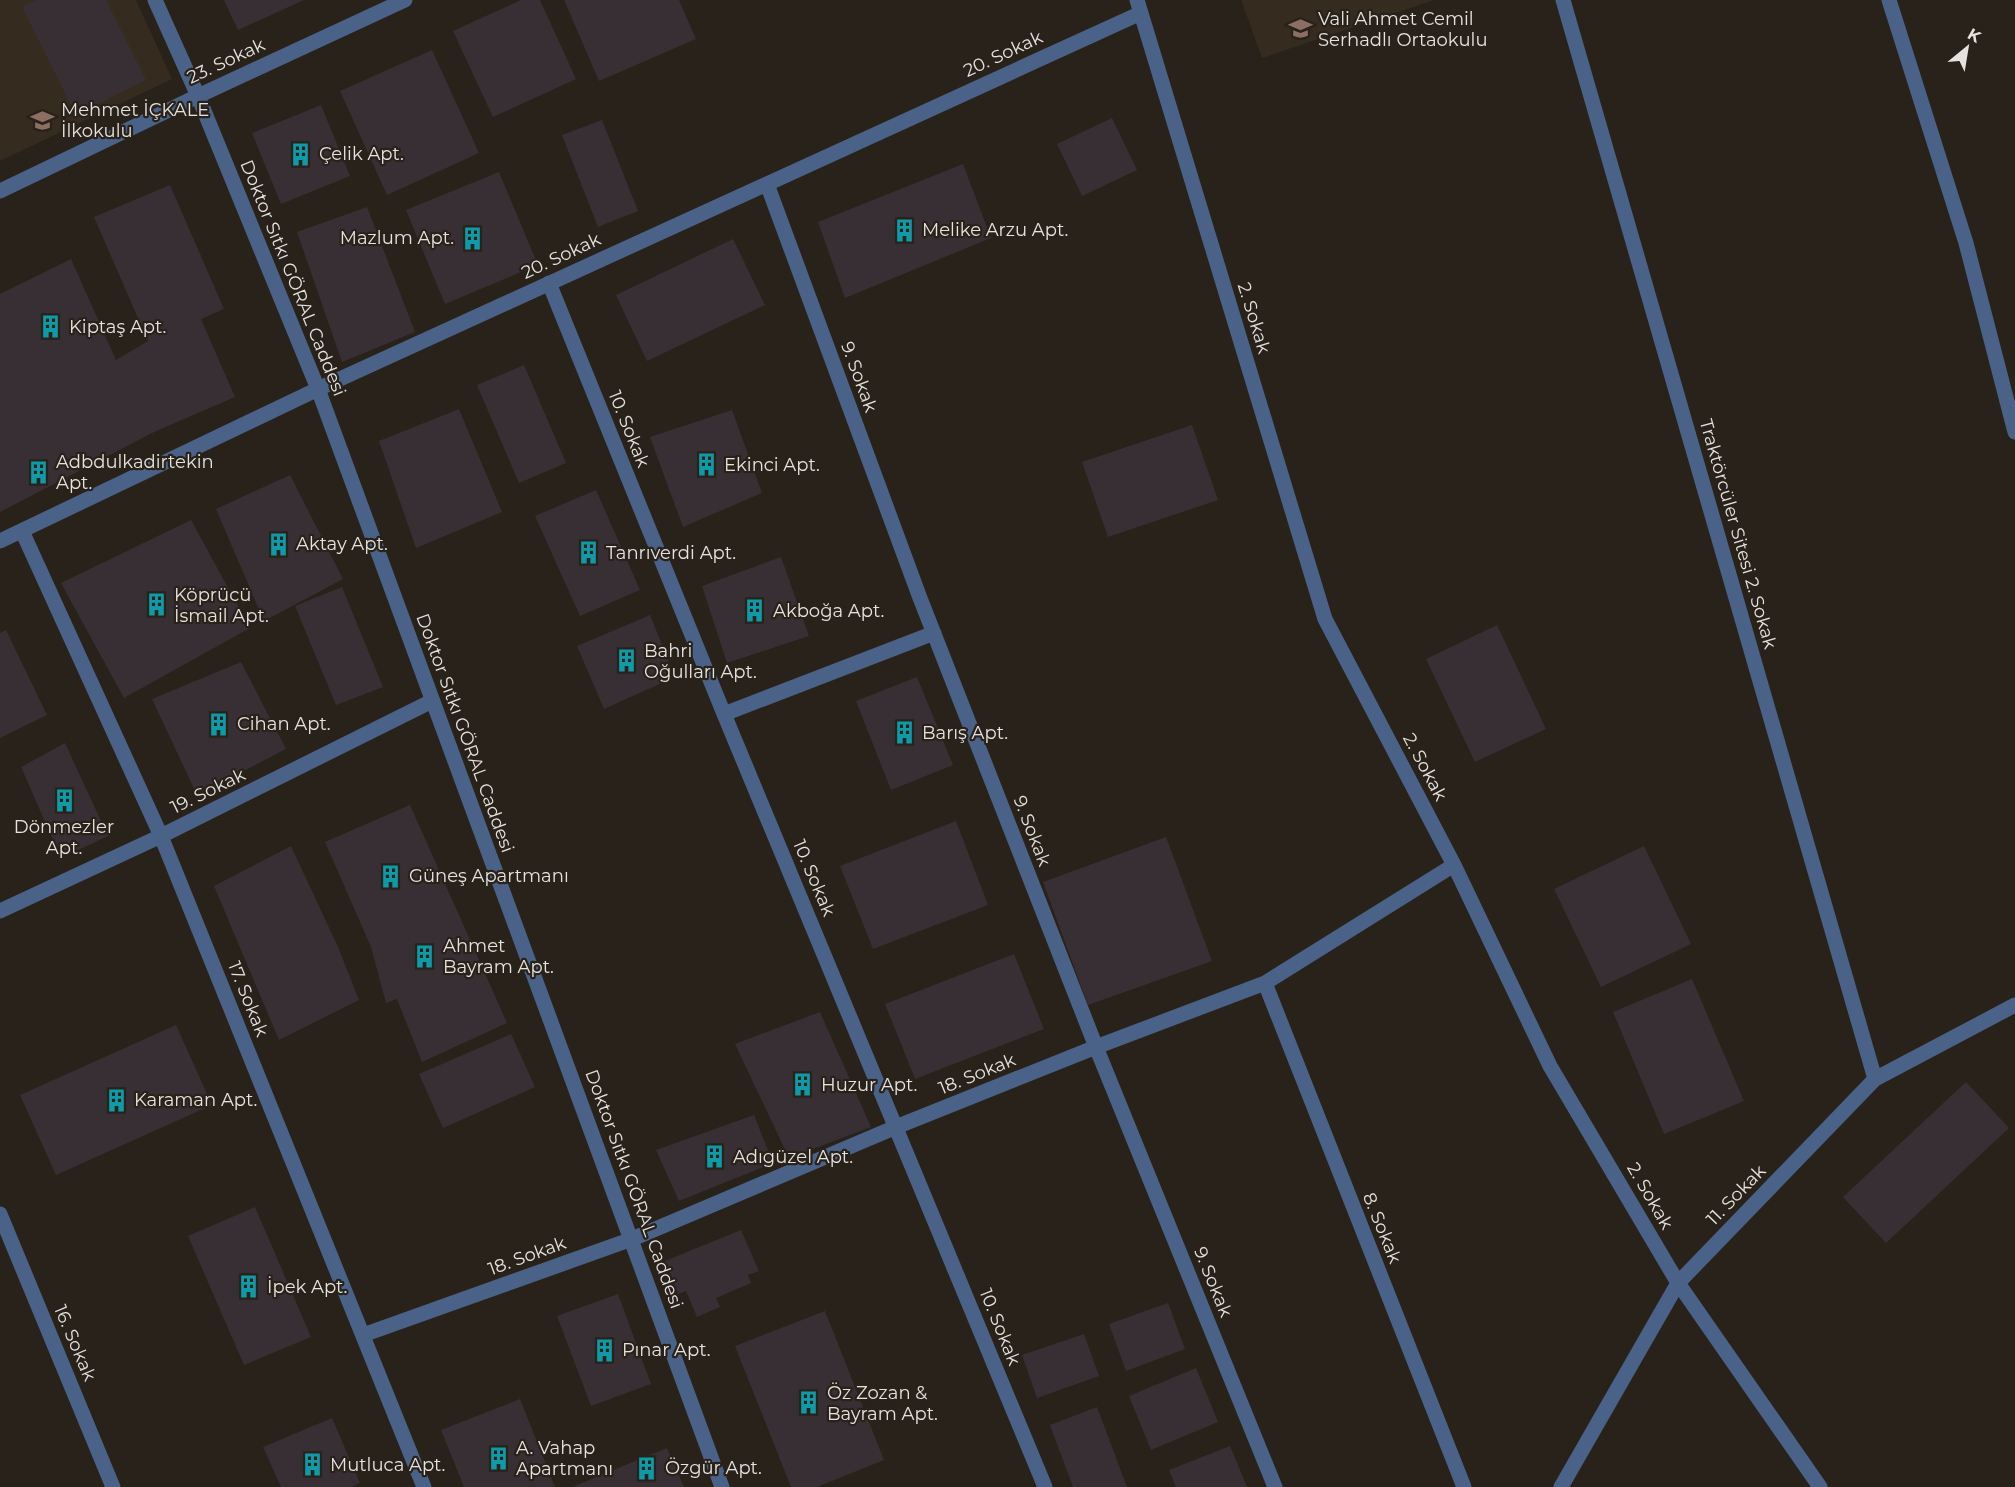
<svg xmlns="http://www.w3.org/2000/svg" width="2015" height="1487" font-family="Montserrat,sans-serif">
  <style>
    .built { fill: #352b1f }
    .building { fill: #382f34 }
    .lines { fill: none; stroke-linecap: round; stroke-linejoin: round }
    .minor { stroke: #4a6287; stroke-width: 15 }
    .labels { text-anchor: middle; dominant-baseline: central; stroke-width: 4.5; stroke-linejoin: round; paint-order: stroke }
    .poi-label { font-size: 18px; fill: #e6e2dd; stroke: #28221b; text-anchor: start }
    .street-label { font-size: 18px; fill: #e6e2dd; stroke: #28221b }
  </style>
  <rect width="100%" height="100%" fill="#28221b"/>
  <path class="built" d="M0 0H136L172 79 0 161Z
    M1241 0H1434L1262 58Z"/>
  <path class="building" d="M38 0H106L146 80 76 115 22 7Z
    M224 0H304L238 30Z
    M521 0H540L576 79 493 117 453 31Z
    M564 0H679L696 39 599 81Z
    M432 50 479 153 387 195 340 91Z
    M321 105 350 176 281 204 252 133Z
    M1112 118 1137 170 1082 196 1057 144Z
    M602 120 638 211 598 227 562 135Z
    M963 164 991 238 845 298 818 222Z
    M499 172 538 265 445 304 406 210Z
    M170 185 224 309 201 319 235 397 154 432 0 512V294L71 259 116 360 148 341 94 217Z
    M367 207 415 332 342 362 297 232Z
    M733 239 765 305 647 361 616 295Z
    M524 365 566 463 519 483 477 385Z
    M459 409 502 512 416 548 379 441Z
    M732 410 762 493 683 527 650 437Z
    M1192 425 1218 500 1108 537 1082 462Z
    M290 475 343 579 264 621 216 509Z
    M596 490 640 590 580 616 535 516Z
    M191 520 250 628 124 698 61 583Z
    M781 557 809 636 727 663 702 586Z
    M342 587 383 687 336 705 295 606Z
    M650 615 675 677 604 709 577 646Z
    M1497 625 1546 729 1475 762 1426 659Z
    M6 630 47 715 0 738V633Z
    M241 662 286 749 197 795 152 699Z
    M917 677 953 765 891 790 856 701Z
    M65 743 108 836 61 858 21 767Z
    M410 805 507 1023 422 1062 397 999 386 1003 371 947 325 842Z
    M956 821 988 905 873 949 840 866Z
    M1166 837 1212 961 1088 1005 1043 882Z
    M291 846 338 947 359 1000 279 1040 214 886Z
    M1644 846 1691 944 1601 987 1554 889Z
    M1014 954 1044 1029 915 1079 885 1004Z
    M1692 979 1744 1101 1664 1134 1613 1012Z
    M820 1012 871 1127 789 1158 735 1044Z
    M176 1025 212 1105 56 1175 20 1095Z
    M511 1034 535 1087 443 1128 419 1074Z
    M1966 1082 2009 1128 1886 1243 1843 1197Z
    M754 1115 773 1163 679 1201 656 1150Z
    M255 1207 311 1337 244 1365 188 1236Z
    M741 1230 759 1271 748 1275 751 1283 716 1298 720 1307 697 1317 686 1291 678 1294 665 1261Z
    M618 1294 651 1384 591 1406 557 1316Z
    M1168 1303 1185 1349 1126 1371 1109 1324Z
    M825 1311 884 1460 817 1487H791L735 1346Z
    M1084 1334 1099 1376 1037 1398 1022 1355Z
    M1196 1368 1218 1422 1151 1450 1129 1396Z
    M520 1399 555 1487H464L441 1430Z
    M1097 1407 1127 1487H1073L1050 1425Z
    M332 1418 360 1483 351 1487H281L263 1447Z
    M1230 1446 1247 1487H1176L1169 1470Z
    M667 1448 684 1487H572Z"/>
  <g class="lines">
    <path class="minor" d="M155 0 198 96 318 389 722 1487
      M1137 0 1325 619 1454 865 1550 1066 1678 1283 1820 1487
      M1563 0 1875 1079
      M1889 0 1966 243 2015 432
      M767 184 920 598 1096 1047 1275 1487
      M0 191 198 96 405 0
      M549 283 724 714 1045 1487
      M22 531 161 836 424 1487
      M0 541 318 389 1141 13
      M724 714 934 633
      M0 911 161 836 432 701
      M1265 983 1464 1487
      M0 1214 113 1487
      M363 1335 632 1239 896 1127 1096 1047 1265 983 1454 865
      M1561 1487 1678 1283 1875 1079 2015 1005"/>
  </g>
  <defs>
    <symbol id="school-bare" viewBox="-9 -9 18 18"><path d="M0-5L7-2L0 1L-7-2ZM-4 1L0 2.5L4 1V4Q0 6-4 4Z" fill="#8d6e63" stroke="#28221b" stroke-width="2.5" paint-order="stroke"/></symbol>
    <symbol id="building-bare" viewBox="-9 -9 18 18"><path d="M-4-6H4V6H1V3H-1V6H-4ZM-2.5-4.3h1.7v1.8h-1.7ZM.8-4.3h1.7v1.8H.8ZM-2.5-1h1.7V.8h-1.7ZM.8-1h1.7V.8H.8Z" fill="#0f9aa8" stroke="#28221b" stroke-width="2.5" paint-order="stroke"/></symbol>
  </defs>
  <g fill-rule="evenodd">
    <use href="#school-bare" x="1284" y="12" width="33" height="33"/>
    <use href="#school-bare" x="26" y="104" width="33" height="33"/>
    <use href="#building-bare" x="284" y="138" width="33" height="33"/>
    <use href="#building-bare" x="888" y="214" width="33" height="33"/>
    <use href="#building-bare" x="456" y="222" width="33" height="33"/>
    <use href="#building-bare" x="34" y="310" width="33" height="33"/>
    <use href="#building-bare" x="690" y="448" width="33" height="33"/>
    <use href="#building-bare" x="22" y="456" width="33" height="33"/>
    <use href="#building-bare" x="262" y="528" width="33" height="33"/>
    <use href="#building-bare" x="572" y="536" width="33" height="33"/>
    <use href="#building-bare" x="140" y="588" width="33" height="33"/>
    <use href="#building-bare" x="738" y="594" width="33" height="33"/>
    <use href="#building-bare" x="610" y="644" width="33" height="33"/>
    <use href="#building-bare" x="202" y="708" width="33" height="33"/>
    <use href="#building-bare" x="888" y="716" width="33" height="33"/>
    <use href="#building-bare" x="48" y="784" width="33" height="33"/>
    <use href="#building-bare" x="374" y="860" width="33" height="33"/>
    <use href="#building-bare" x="408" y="940" width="33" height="33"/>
    <use href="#building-bare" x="786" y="1068" width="33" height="33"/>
    <use href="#building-bare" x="100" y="1084" width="33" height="33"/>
    <use href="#building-bare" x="698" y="1140" width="33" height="33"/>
    <use href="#building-bare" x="232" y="1270" width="33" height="33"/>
    <use href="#building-bare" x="588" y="1334" width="33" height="33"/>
    <use href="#building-bare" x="792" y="1386" width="33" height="33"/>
    <use href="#building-bare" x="482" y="1442" width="33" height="33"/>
    <use href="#building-bare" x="296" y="1448" width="33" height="33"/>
    <use href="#building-bare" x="630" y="1452" width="33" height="33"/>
  </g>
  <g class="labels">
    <g class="poi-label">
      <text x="1318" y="19">Vali Ahmet Cemil<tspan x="1318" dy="21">Serhadlı Ortaokulu</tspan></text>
      <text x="61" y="110">Mehmet İÇKALE<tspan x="61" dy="21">İlkokulu</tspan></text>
      <text x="319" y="154">Çelik Apt.</text>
      <text x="922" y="230">Melike Arzu Apt.</text>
      <text x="454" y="238" text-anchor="end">Mazlum Apt.</text>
      <text x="69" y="327">Kiptaş Apt.</text>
      <text x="56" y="462">Adbdulkadirtekin<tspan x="56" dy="21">Apt.</tspan></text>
      <text x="724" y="465">Ekinci Apt.</text>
      <text x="296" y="544">Aktay Apt.</text>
      <text x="606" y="553">Tanrıverdi Apt.</text>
      <text x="174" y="595">Köprücü<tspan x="174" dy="21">İsmail Apt.</tspan></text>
      <text x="773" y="611">Akboğa Apt.</text>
      <text x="644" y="651">Bahri<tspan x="644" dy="21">Oğulları Apt.</tspan></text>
      <text x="237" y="724">Cihan Apt.</text>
      <text x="922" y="733">Barış Apt.</text>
      <text x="64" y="827" text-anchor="middle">Dönmezler<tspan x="64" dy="21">Apt.</tspan></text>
      <text x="409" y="876">Güneş Apartmanı</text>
      <text x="443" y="946">Ahmet<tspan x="443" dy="21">Bayram Apt.</tspan></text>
      <text x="821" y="1085">Huzur Apt.</text>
      <text x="134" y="1100">Karaman Apt.</text>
      <text x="733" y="1157">Adıgüzel Apt.</text>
      <text x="267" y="1287">İpek Apt.</text>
      <text x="622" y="1350">Pınar Apt.</text>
      <text x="827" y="1393">Öz Zozan &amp;<tspan x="827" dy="21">Bayram Apt.</tspan></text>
      <text x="516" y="1448">A. Vahap<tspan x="516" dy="21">Apartmanı</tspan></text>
      <text x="330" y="1465">Mutluca Apt.</text>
      <text x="665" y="1468">Özgür Apt.</text>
    </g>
    <g class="street-label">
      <text transform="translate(1003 54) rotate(-25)">20. Sokak</text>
      <text transform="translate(226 61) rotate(-25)">23. Sokak</text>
      <text transform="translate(561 256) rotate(-25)">20. Sokak</text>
      <text transform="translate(293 278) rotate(68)">Doktor Sıtkı GÖRAL Caddesi</text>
      <text transform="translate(1254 318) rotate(73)">2. Sokak</text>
      <text transform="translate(859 377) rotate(70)">9. Sokak</text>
      <text transform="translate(629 429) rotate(68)">10. Sokak</text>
      <text transform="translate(1738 534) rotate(74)">Traktörcüler Sitesi 2. Sokak</text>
      <text transform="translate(465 733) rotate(70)">Doktor Sıtkı GÖRAL Caddesi</text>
      <text transform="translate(1425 767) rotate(62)">2. Sokak</text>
      <text transform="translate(208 791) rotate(-26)">19. Sokak</text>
      <text transform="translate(1032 831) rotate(69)">9. Sokak</text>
      <text transform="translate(814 878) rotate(67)">10. Sokak</text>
      <text transform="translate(248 999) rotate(68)">17. Sokak</text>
      <text transform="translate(977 1074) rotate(-22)">18. Sokak</text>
      <text transform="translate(634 1189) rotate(70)">Doktor Sıtkı GÖRAL Caddesi</text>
      <text transform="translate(1736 1195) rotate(-46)">11. Sokak</text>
      <text transform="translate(1650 1196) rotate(60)">2. Sokak</text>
      <text transform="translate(1382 1228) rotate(68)">8. Sokak</text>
      <text transform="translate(527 1256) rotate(-20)">18. Sokak</text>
      <text transform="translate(1213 1282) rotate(68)">9. Sokak</text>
      <text transform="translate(1000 1327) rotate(68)">10. Sokak</text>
      <text transform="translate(75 1343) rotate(67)">16. Sokak</text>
    </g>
  </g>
  <g transform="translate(1967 48) rotate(30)" stroke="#28221b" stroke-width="4.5" paint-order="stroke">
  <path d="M0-4.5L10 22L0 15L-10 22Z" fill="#e6e2dd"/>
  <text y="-9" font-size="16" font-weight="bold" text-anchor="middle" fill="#e6e2dd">K</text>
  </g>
</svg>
